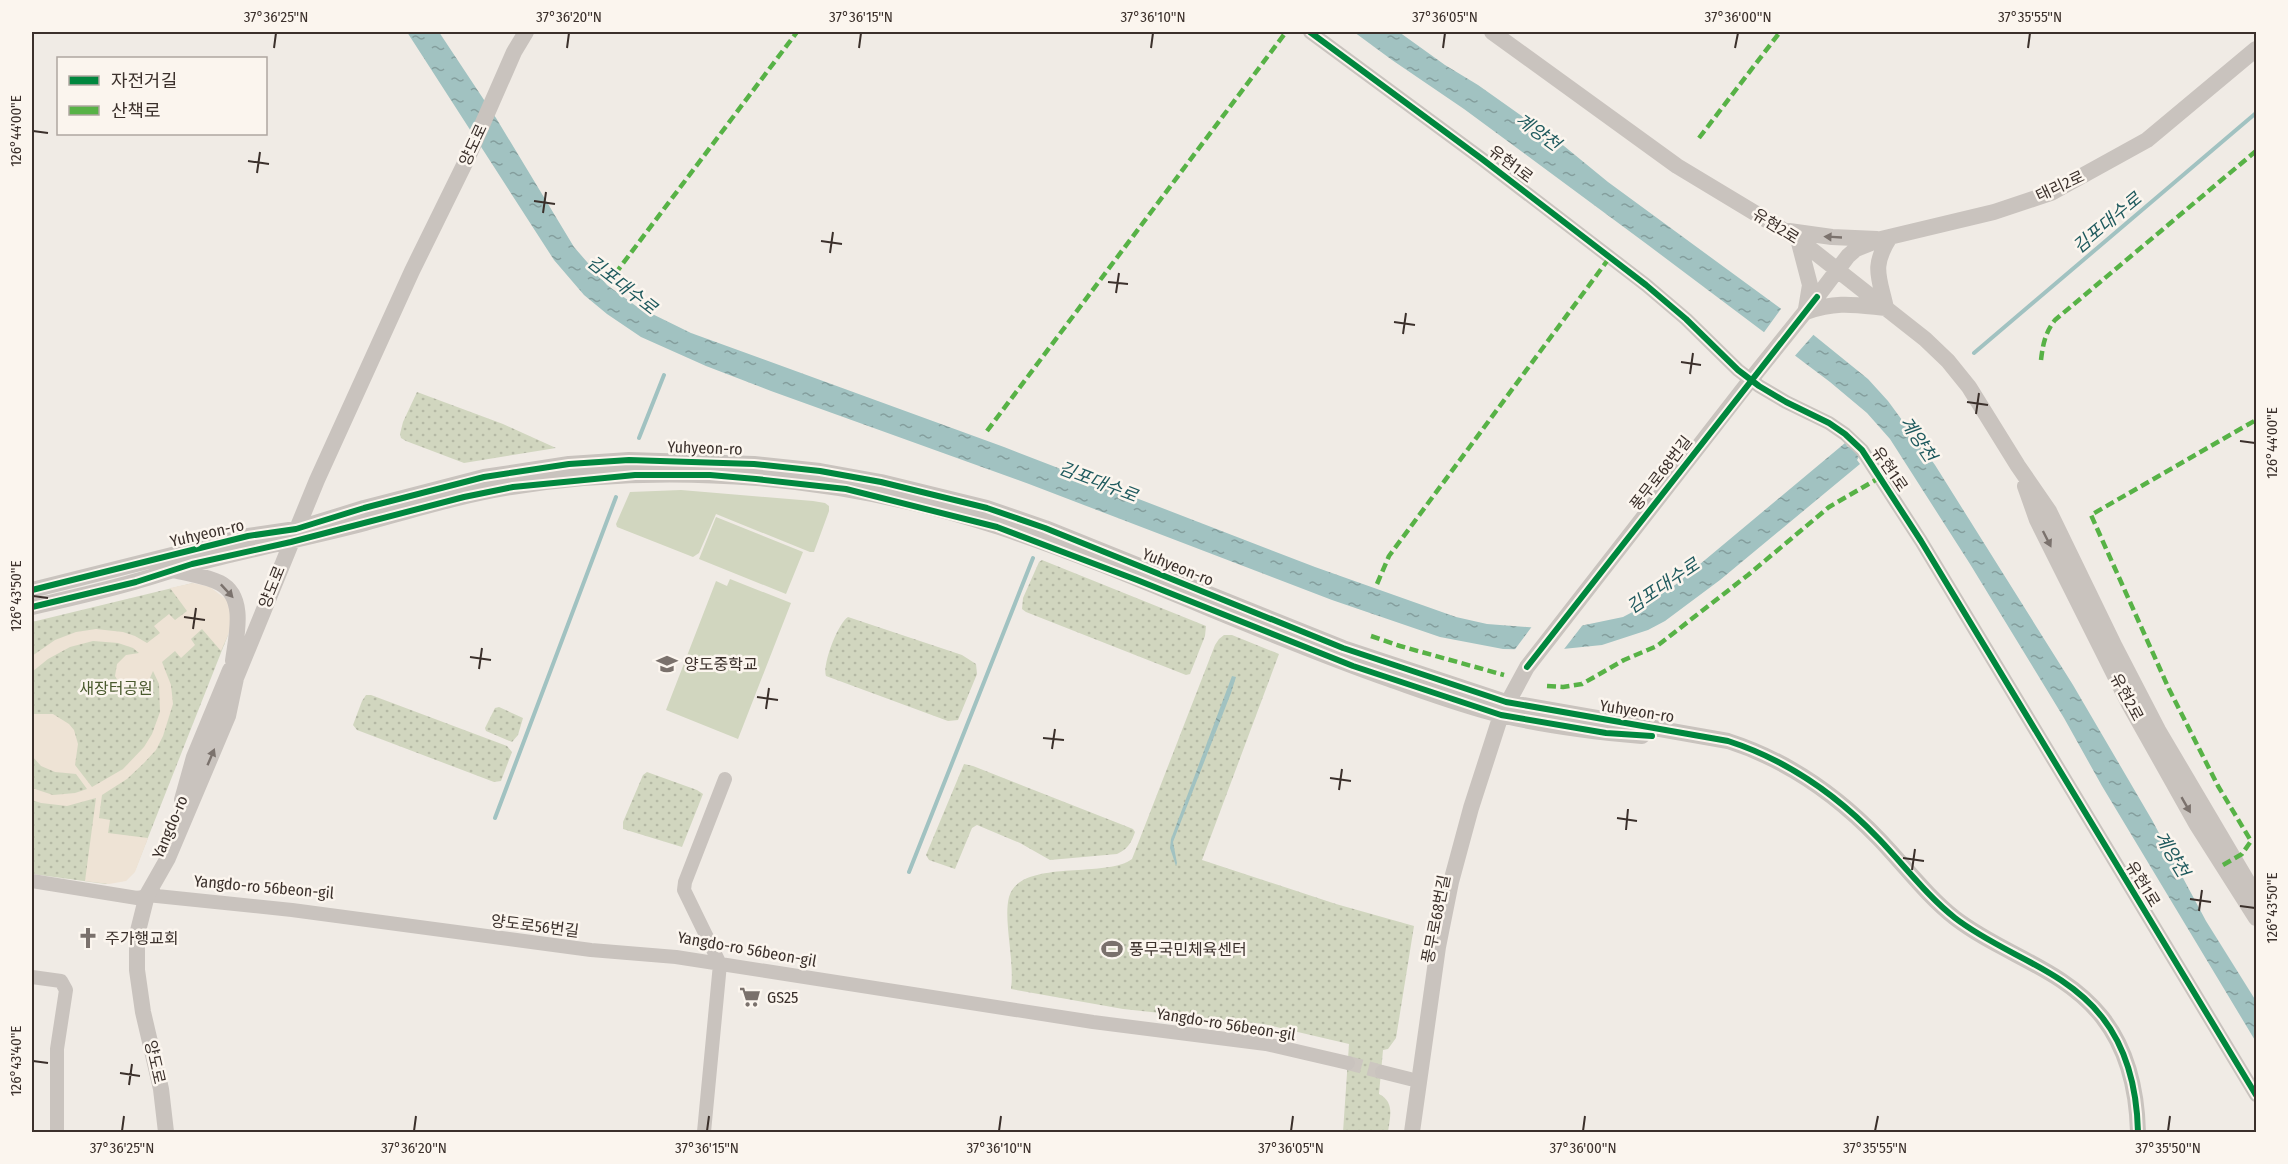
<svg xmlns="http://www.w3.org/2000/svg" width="2288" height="1164" font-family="'Fira Sans Condensed','Noto Sans KR',sans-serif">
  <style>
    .grass { fill: #d1d6bf }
    .park { fill: url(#park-dots) }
    .plaza { fill: #eee3d5 }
    .water { fill: url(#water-ripples) }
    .pier { fill: #f0ebe5 }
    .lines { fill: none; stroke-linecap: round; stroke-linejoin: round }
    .stream { stroke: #a1c2c1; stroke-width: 4 }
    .minor-tunnel { stroke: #ccc6c0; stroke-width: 14; stroke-dasharray: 14 7; stroke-linecap: butt }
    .minor { stroke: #c9c3be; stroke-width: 14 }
    .tertiary { stroke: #c9c3be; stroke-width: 16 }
    .tertiary-bridge { stroke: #c9c3be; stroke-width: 16 }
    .quiet { stroke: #57b246; stroke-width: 4.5; stroke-dasharray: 9 4.5; stroke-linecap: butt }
    .cycleway-casing { stroke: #fbf5ee; stroke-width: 10 }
    .cycleway { stroke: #00873e; stroke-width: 6 }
    .oneway { fill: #7b726d }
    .ticks { fill: none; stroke: #3b302b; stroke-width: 2 }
    .labels { text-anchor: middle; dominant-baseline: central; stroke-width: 5; stroke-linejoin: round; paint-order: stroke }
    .street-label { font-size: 16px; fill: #3b302b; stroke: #fbf5ee }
    .poi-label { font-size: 16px; fill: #3b302b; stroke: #fbf5ee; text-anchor: start }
    .park-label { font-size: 16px; fill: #4a5a2e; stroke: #fbf5ee }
    .water-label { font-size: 18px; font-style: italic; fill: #1f5a5e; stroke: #fbf5ee }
    .neatline { fill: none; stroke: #3b302b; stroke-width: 2 }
    .ticks-label { font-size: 15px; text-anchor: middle; fill: #3b302b }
  </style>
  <defs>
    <pattern id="park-dots" width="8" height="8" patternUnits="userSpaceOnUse" patternTransform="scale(1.5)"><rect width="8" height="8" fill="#d1d6bf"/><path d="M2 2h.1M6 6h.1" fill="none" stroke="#b4b8a4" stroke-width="1.8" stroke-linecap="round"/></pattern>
    <pattern id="water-ripples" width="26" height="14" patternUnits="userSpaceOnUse" patternTransform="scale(1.5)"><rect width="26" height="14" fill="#a1c2c1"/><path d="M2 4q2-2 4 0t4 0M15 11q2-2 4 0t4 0" fill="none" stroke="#849e9d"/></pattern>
  </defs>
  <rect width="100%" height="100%" fill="#f0ebe5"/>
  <path class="grass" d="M681 490 813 501 825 503 829 506V511L814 552H810L716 514 699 553 693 557 617 527 616 524 630 492Z
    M716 517 803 552 786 594 699 559Z
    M730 579 791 603 738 739 666 710 716 581 727 586Z"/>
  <path class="park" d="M417 392 503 424 556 448 464 463 406 441 401 438 400 434 403 422Z
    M1042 560 1206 626 1205 636 1190 674 1186 675 1026 612 1022 609 1023 598 1039 562Z
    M193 583 228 635 136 868 106 884 32 874V622Z
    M848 617 962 655 976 664 977 674 958 720 948 721 826 676C822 665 838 623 848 617Z
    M1224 635H1232L1279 654 1202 860 1336 904 1414 926 1396 1038 1388 1049 1383 1050 1379 1094C1395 1102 1390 1117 1388 1132H1343L1349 1044 1264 1024 1123 1009 1011 989C1015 961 1003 920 1009 897 1020 858 1106 879 1132 859L1215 645 1219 639Z
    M366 695H371L507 746 512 752 501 781 494 782 357 730 353 725 362 701Z
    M499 707 523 718 518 735 512 742 486 731 485 728 495 708Z
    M964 764 973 766 1123 825 1133 829 1135 832C1131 843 1128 849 1117 854L1050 860 1020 843 977 825 972 828 955 869 929 860 926 855Z
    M647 772 697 790 703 794 682 847 623 829V822L643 775Z"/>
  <path class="plaza" d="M193 583 210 587 227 600 230 607 231 626 228 635 221 651 202 629 191 639 195 645 181 658 175 651 162 662 171 685 173 704 163 736 156 750 144 763 127 779 102 795 99 818 110 820 108 833 148 838 135 872 126 881 109 884 85 881 96 798 67 806 41 803 32 800V788L53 795 75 793 87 789 76 774 55 772 41 766 32 756V714H53L69 724 74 730 78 744 75 765 92 787 123 769 144 747 152 734 160 712 159 684 153 671 147 685 143 688 131 691 121 686 115 676 117 664 126 655 139 653 133 648 118 643 93 641 70 647 48 659 32 672V656L55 640 76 632 96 629 123 632 135 636 147 643 160 633 154 626 169 614 175 620 187 611 170 588Z"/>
  <path class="water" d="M407 32H439L496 118 574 247 607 285 636 306 691 333 1004 447 1315 567 1456 617 1487 624 1539 628 1575 627 1623 617 1642 607 1675 585 1845 443 1848 447 1853 446 1860 455 1857 460 1860 464 1720 580 1665 621 1648 630 1602 645 1553 650 1503 649 1440 637 1332 600 1029 484 771 391 706 366 641 337 607 314 584 295 554 260Z
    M1354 32H1399L1445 65 1478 85 1564 146 1608 182 1784 311 1868 379 1888 401 1935 465 2073 685 2152 820 2206 921 2256 1001V1042L2102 786 2064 718 1970 564 1890 439 1867 413 1830 382 1648 245 1464 109 1392 60Z
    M1232 676 1236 677 1231 693 1173 842 1177 863 1176 866 1170 848 1171 839Z"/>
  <path class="pier" d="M1783 306 1815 333 1793 358 1762 335Z
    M1585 622 1561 653 1513 652 1533 625Z"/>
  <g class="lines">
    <path class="stream" d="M1974 353 2256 113
      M639 438 664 375
      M495 818 616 497
      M909 872 1033 558"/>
    <path class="minor-tunnel" d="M1348 1063 1382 1072"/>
    <path class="minor" d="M1310 32 1482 159 1646 285 1686 319 1738 370 1759 386 1786 402 1829 423 1845 434 1862 450 1921 541 2256 1095
      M32 881 137 898 156 895
      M147 895 292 910 591 950 676 957 1093 1022 1266 1044 1348 1063
      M720 964 684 890 685 882 725 779
      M32 977 61 981 66 990 57 1049V1132
      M1382 1072 1410 1079
      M704 1132 720 964"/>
    <path class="tertiary" d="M1492 32 1677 166 1798 239 1925 339 1948 361 1969 387 2018 466 2049 511 2115 647 2158 730 2256 896
      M1789 231 1832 237 1877 239
      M1798 239 1810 285 1806 309
      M1817 297 1848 256 1856 249 1881 239 1994 212 2051 193 2147 140 2256 49
      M1806 312C1837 301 1855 305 1886 308 1879 276 1871 267 1890 237
      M2025 486 2037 520 2129 704 2197 825 2256 918
      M174 570C189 574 206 576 220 583 247 597 236 637 233 661
      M32 590 248 536 296 529 364 508 484 477 569 464 629 460 754 464 820 471 881 482 987 508 1045 528 1343 648 1506 702 1728 741C1787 760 1836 794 1879 839 1904 865 1927 896 1955 918 2003 955 2063 968 2102 1017 2128 1050 2137 1091 2138 1132
      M32 607C67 599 103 591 137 581 156 576 175 569 193 564 250 549 308 538 365 523 413 510 461 495 511 487 673 461 843 476 999 527 1132 571 1257 633 1389 679 1426 692 1463 706 1501 715 1547 726 1595 732 1642 736
      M182 800 194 757 230 670
      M166 1132 161 1089 143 1012 137 970V935L147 895 168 858 228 716 236 678 317 480 412 271 468 157 514 52 526 32
      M1412 1132 1438 947 1451 882 1471 808 1501 715 1527 667 1748 383"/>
    <path class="tertiary-bridge" d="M1748 383 1817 297"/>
    <path class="quiet" d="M1699 138 1780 32
      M615 274 797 32
      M2041 360C2043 344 2045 333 2055 320L2256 151
      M987 431 1286 32
      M1377 584 1389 556 1610 257
      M1371 636 1400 646 1504 675
      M1547 686 1563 687 1582 684 1624 660 1657 646 1748 575 1829 507 1879 478
      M2223 865 2242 854 2251 841 2218 786 2169 689 2091 515 2256 420"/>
    <defs>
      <path id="cycleway" d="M1310 32 1482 159 1646 285 1686 319 1738 370 1759 386 1786 402 1829 423 1845 434 1862 450 1921 541 2256 1095
        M32 590 248 536 296 529 364 508 484 477 569 464 629 460 754 464 820 471 881 482 987 508 1045 528 1343 648 1506 702 1728 741C1787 760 1836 794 1879 839 1904 865 1927 896 1955 918 2003 955 2063 968 2102 1017 2128 1050 2137 1091 2138 1132
        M32 607 136 582 192 564 291 542 464 497 513 487 635 475H710L756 479 846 489 997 527 1137 580 1353 666 1501 715 1606 733 1652 736
        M1527 667 1817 297"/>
    </defs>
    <use href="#cycleway" class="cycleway-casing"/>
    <use href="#cycleway" class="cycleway"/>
  </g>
  <defs><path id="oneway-solid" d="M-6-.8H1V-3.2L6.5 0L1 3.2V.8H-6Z" transform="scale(1.5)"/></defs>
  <g class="oneway">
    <use href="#oneway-solid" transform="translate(1833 237) rotate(-177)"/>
    <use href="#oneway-solid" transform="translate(2047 539) rotate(63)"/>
    <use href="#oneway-solid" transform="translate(227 591) rotate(47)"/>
    <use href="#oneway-solid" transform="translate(211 757) rotate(-67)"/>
    <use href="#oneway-solid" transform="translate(2186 805) rotate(60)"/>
  </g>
  <path class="ticks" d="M274 48 276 33M567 48 569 33M859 48 861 33M1151 48 1153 33M1443 48 1445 33M1735 48 1738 33M2028 48 2030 33M33 131 48 133M248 161 269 164M257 173 260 152M534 201 555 204M543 213 546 192M821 241 842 244M830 253 833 232M1108 282 1128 284M1116 293 1119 273M1394 322 1415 325M1403 334 1406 313M1681 362 1701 365M1690 374 1693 353M1967 402 1988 405M1976 414 1979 393M2240 441 2255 443M33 596 48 598M184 617 205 620M193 629 196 608M470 657 491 660M479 669 482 648M757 697 778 700M766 709 769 688M1043 738 1064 740M1052 749 1055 729M1330 778 1351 781M1339 790 1342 769M1617 818 1637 821M1626 830 1628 809M1903 858 1924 861M1912 870 1915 849M2190 899 2211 902M2240 906 2255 908M2199 911 2202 890M33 1061 48 1063M120 1073 140 1076M129 1085 132 1064M122 1131 124 1116M414 1131 416 1116M707 1131 709 1116M999 1131 1001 1116M1291 1131 1293 1116M1583 1131 1585 1116M1875 1131 1878 1116M2168 1131 2170 1116"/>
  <defs>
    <symbol id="school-bare" viewBox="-9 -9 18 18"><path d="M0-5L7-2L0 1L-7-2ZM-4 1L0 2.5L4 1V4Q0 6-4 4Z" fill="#7a716c" stroke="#fbf5ee" stroke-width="2.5" paint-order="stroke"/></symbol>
    <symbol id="church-bare" viewBox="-9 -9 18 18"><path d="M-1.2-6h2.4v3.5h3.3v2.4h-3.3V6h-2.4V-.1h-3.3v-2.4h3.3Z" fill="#7a716c" stroke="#fbf5ee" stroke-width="2.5" paint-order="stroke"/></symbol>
    <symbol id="stadium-bare" viewBox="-9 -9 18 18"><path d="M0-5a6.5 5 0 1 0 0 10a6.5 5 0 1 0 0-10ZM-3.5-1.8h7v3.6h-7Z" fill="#7a716c" stroke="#fbf5ee" stroke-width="2.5" paint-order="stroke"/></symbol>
    <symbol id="supermarket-bare" viewBox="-9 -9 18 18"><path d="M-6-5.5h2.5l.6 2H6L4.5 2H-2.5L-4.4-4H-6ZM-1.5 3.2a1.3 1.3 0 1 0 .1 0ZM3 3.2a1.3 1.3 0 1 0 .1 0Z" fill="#7a716c" stroke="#fbf5ee" stroke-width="2.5" paint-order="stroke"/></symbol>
  </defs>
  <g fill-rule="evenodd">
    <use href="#school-bare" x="652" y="649" width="30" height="30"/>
    <use href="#church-bare" x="73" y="923" width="30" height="30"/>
    <use href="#stadium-bare" x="1097" y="934" width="30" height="30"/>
    <use href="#supermarket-bare" x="735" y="982" width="30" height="30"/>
  </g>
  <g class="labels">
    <g class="street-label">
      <text transform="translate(473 145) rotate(-65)">양도로</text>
      <text transform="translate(1511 164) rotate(37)">유현1로</text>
      <text transform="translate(2060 186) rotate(-25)">태리2로</text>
      <text transform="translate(1776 226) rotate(32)">유현2로</text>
      <text transform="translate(705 448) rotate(2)">Yuhyeon-ro</text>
      <text transform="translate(1890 469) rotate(56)">유현1로</text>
      <text transform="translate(1661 473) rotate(-52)">풍무로68번길</text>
      <text transform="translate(207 533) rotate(-13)">Yuhyeon-ro</text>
      <text transform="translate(1178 567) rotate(22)">Yuhyeon-ro</text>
      <text transform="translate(272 587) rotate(-68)">양도로</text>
      <text transform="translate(2127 697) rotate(62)">유현2로</text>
      <text transform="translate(1637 711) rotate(9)">Yuhyeon-ro</text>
      <text transform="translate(170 827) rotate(-67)">Yangdo-ro</text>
      <text transform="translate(2143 884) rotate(59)">유현1로</text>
      <text transform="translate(264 887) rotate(5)">Yangdo-ro 56beon-gil</text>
      <text transform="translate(1436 919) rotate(-79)">풍무로68번길</text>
      <text transform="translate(535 926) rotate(7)">양도로56번길</text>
      <text transform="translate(747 949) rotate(10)">Yangdo-ro 56beon-gil</text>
      <text transform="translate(1226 1024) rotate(9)">Yangdo-ro 56beon-gil</text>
      <text transform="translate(155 1062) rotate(77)">양도로</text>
    </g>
    <g class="poi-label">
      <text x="684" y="664">양도중학교</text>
      <text x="105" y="938">주가행교회</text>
      <text x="1129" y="949">풍무국민체육센터</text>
      <text x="767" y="997">GS25</text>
    </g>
    <g class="park-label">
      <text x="116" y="688">새장터공원</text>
    </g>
    <g class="water-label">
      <text transform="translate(1538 132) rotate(36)">계양천</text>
      <text transform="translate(2107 223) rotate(-40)">김포대수로</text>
      <text transform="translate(622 285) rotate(38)">김포대수로</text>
      <text transform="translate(1918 439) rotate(56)">계양천</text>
      <text transform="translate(1098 482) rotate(21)">김포대수로</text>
      <text transform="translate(1663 586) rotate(-34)">김포대수로</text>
      <text transform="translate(2172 854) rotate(59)">계양천</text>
    </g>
  </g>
  <rect width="2288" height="1164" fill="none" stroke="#fbf5ee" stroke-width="66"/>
  <rect x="57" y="57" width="210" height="78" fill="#fbf5ee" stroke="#aea6a0" stroke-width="1.5"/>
  <rect x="69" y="76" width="30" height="9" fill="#00873e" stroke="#aea6a0" stroke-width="1.5"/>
  <text x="111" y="87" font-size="18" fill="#3b302b">자전거길</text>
  <rect x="69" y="106" width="30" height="9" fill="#57b246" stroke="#aea6a0" stroke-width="1.5"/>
  <text x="111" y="117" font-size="18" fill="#3b302b">산책로</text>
  <rect x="33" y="33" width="2222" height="1098" class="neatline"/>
  <g class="ticks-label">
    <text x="276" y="22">37°36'25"N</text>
    <text x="569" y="22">37°36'20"N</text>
    <text x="861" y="22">37°36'15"N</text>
    <text x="1153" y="22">37°36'10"N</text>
    <text x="1445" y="22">37°36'05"N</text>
    <text x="1738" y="22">37°36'00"N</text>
    <text x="2030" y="22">37°35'55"N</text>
    <text transform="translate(16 131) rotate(-90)" y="5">126°44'00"E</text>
    <text transform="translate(2272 443) rotate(-90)" y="5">126°44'00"E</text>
    <text transform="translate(16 596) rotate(-90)" y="5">126°43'50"E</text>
    <text transform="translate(2272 908) rotate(-90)" y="5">126°43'50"E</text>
    <text transform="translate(16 1061) rotate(-90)" y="5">126°43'40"E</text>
    <text x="122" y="1153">37°36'25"N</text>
    <text x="414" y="1153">37°36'20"N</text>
    <text x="707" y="1153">37°36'15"N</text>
    <text x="999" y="1153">37°36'10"N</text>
    <text x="1291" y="1153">37°36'05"N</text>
    <text x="1583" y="1153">37°36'00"N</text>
    <text x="1875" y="1153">37°35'55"N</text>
    <text x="2168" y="1153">37°35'50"N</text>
  </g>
</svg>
